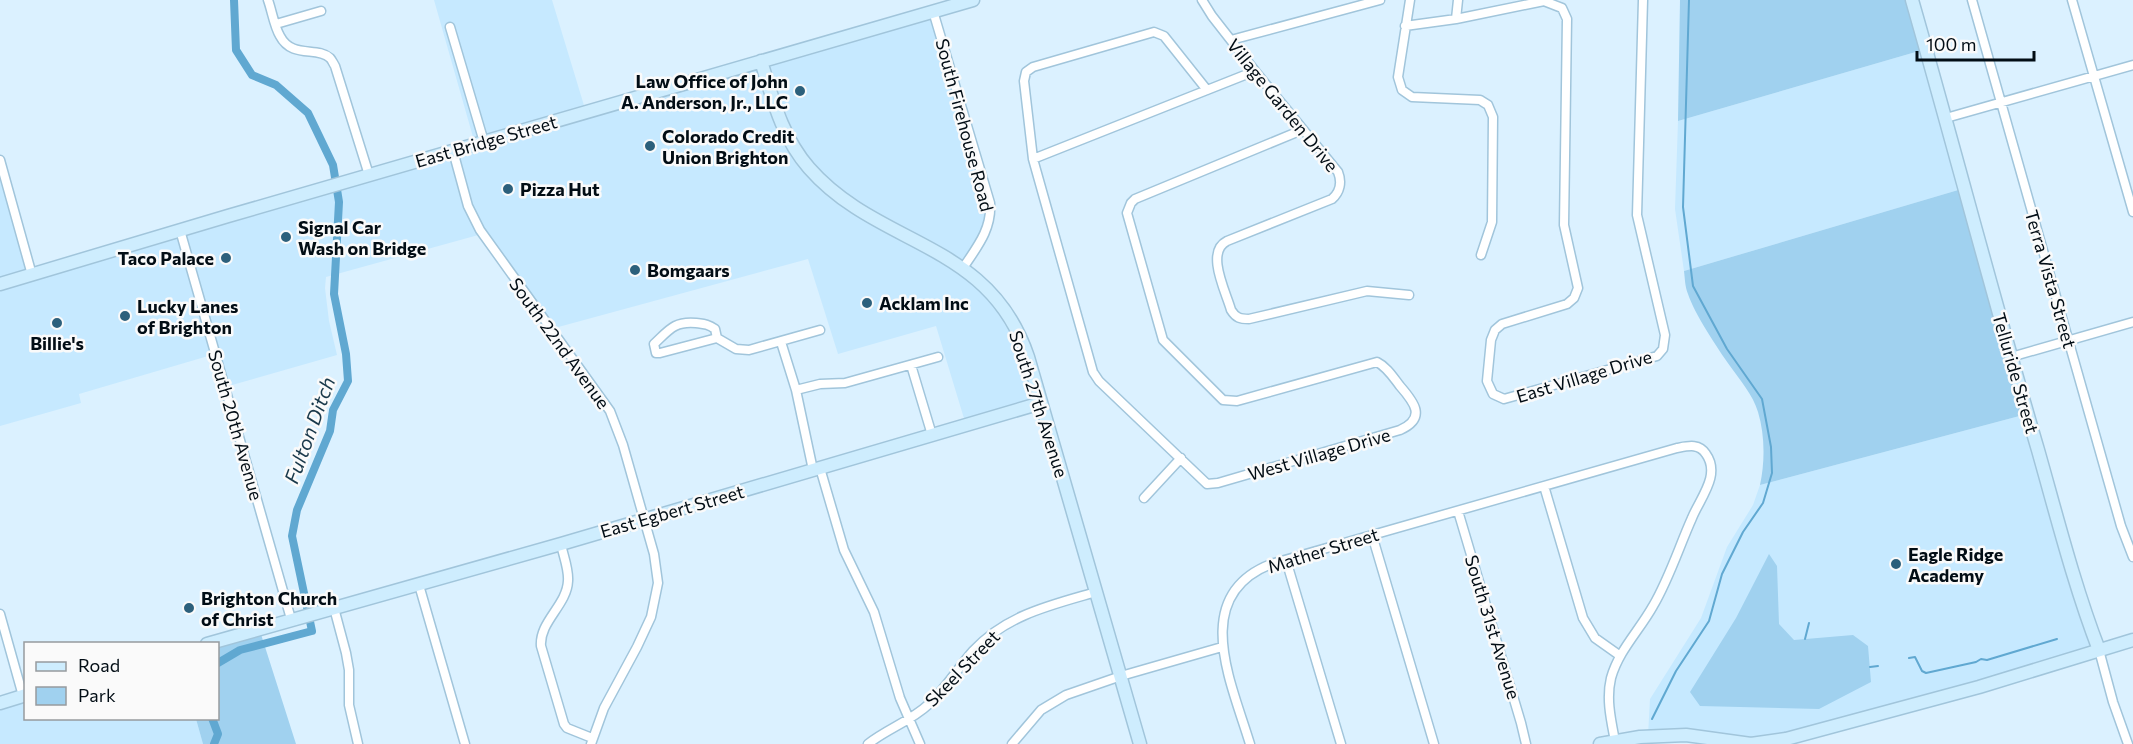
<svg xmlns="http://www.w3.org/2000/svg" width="2133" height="744" font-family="Commissioner,sans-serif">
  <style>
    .built { fill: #c6e9ff }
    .green { fill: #a0d1ef }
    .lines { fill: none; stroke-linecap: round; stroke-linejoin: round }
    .stream { stroke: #60a8d1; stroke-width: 2 }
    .canal { stroke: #60a8d1; stroke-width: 8 }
    .street-casing { stroke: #a1c5db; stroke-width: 11 }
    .secondary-casing { stroke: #a1c5db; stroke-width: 15 }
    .street { stroke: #fff; stroke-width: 8 }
    .secondary { stroke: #ceedfe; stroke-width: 12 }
    .poi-dot { fill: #2c607c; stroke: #fafafa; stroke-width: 2 }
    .labels { text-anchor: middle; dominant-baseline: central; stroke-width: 5; stroke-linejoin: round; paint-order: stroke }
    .poi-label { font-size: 18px; font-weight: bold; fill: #020d15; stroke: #fafafa; text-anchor: start }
    .street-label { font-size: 18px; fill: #020d15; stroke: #fafafa }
    .water-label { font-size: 20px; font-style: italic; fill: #19394b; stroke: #fafafa }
  </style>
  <rect width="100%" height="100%" fill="#dbf1ff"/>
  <path class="built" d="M434 0H552L586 112 933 11 991 213 964 268 1011 319 1041 403 966 425 936 326 838 354 808 259 551 329 482 234 326 277 325 288 329 321 337 355 225 387 215 354 79 394 81 403 0 426V160L32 275 475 144Z
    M1926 49 1965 188 1684 271 1675 209 1678 121Z
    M2027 414 2099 650 1786 739 1648 736 1650 699 1701 618 1727 547 1753 505 1760 485Z
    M25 696 26 718 196 719 203 744H0V703Z"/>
  <path class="green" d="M1680 0H1912L1926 49 1678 121Z
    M1965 188 2027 414 1760 485C1765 462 1765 435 1758 412 1753 395 1740 380 1730 366 1718 349 1694 313 1688 294 1685 287 1685 279 1684 271Z
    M1769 554 1777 566 1779 624 1794 640 1853 635 1868 646 1871 682 1819 709 1700 706 1690 692 1736 618Z
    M259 628 296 744H203L196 719 218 718V644Z"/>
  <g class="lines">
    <path class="stream" d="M1805 639 1809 623
      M1909 658 1915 657 1922 671 1926 673 1976 662 1981 659 1987 660 2057 639
      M1870 667 1878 666
      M1652 719 1676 671 1709 621 1722 574 1743 532 1763 503 1772 473 1771 447 1762 399 1727 349 1693 286 1683 207 1689 0"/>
    <path class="canal" d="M218 663 240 650 312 631 292 536 297 510 330 431 333 410 348 381 346 354 334 294 339 202 333 165 308 113 276 85 252 75 236 50 234 0
      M212 718 218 734 214 744"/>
    <defs>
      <path id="street" d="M268 0C272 11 274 26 280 36 292 59 317 46 330 58 332 60 333 63 335 66L369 175
        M1202 0 1212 16 1255 71 1338 172C1342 182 1340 192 1332 199L1227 241C1205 252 1226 292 1231 310 1236 318 1240 319 1249 319L1367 291 1409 295
        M1410 0 1398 77 1402 90 1412 97 1480 100 1488 105 1493 117 1492 222 1481 255
        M1458 0 1456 19 1544 1 1562 8 1567 19 1564 225 1578 288 1574 298 1567 304 1502 324 1495 330 1491 340 1487 381 1493 394 1504 399 1657 356 1663 349 1665 335 1637 215 1643 0
        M1972 0 2121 526 2133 557
        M2072 0 2133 212
        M933 11 990 203C992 229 977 247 963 268
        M276 24 321 11
        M1405 26 1456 19
        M450 27 484 142
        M1231 40 1380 0
        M1207 90 1164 36 1154 32 1033 67 1026 72 1024 81 1033 159 1093 372 1099 381 1207 484 1218 483 1400 430C1427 418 1414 402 1400 386 1393 377 1387 367 1377 362L1237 401 1223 400 1163 340 1127 213 1131 203 1135 199 1302 130
        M1946 118 2133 65
        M453 151 468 206 480 230 610 411 623 445 654 554 658 583 651 617 637 647 604 708 591 744
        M1033 159 1255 71
        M0 160 32 275
        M180 230 291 619
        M717 338 715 329C708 324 704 324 696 323 674 321 669 330 654 344L656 353H660L717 338 736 349 749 350 820 330
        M781 342 796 390 813 470
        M2011 357 2133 322
        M911 365 932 435
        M796 390 820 384 845 383 938 357
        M820 468 844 550 874 612 900 698 920 744
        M1544 486 1583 618 1595 638 1619 655
        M1144 498 1181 458
        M1458 511 1521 723 1526 744
        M1372 535 1434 744
        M561 544C563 555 569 569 568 581 567 605 539 622 541 646L564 724 567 728 592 738
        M1286 560 1341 744
        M419 585 465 744
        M334 608 346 653 349 670V705L358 744
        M0 614 23 696
        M2099 650 2113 702 2128 744
        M868 744C887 729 911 721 929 704 946 688 958 668 973 651 1006 615 1051 605 1096 592
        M1012 744 1041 710 1066 695 1121 676 1222 647
        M1250 744C1232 684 1189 596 1271 564L1677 448C1688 446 1699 443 1706 454 1721 475 1700 498 1692 518 1679 547 1669 579 1653 606 1639 631 1619 650 1611 678 1606 699 1611 720 1615 741"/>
      <path id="secondary" d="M1912 0C1955 150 1994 301 2038 450 2057 517 2074 585 2099 650
        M761 61C773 100 782 137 809 168 879 248 989 240 1028 357L1140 744
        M0 284 228 216 973 0
        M207 644 561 544 1041 403
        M0 703 26 695
        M1600 744 1640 737 1686 735 1751 744 1786 739 1979 687 2133 640"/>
    </defs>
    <use href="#street" class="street-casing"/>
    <use href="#secondary" class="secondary-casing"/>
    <use href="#street" class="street"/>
    <use href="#secondary" class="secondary"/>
  </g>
  <g class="poi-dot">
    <circle cx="800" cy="91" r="6"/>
    <circle cx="650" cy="146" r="6"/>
    <circle cx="508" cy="189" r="6"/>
    <circle cx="286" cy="237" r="6"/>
    <circle cx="226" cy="258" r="6"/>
    <circle cx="635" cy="270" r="6"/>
    <circle cx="867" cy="303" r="6"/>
    <circle cx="125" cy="316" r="6"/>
    <circle cx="57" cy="323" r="6"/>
    <circle cx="1896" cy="564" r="6"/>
    <circle cx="189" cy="608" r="6"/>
  </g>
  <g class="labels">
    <g class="poi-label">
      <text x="788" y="81" text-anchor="end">Law Office of John<tspan x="788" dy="21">A. Anderson, Jr., LLC</tspan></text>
      <text x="662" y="136">Colorado Credit<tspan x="662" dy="21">Union Brighton</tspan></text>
      <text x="520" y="189">Pizza Hut</text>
      <text x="298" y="227">Signal Car<tspan x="298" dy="21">Wash on Bridge</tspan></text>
      <text x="214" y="258" text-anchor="end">Taco Palace</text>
      <text x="647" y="270">Bomgaars</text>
      <text x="879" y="303">Acklam Inc</text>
      <text x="137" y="306">Lucky Lanes<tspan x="137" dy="21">of Brighton</tspan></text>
      <text x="57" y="343" text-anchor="middle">Billie's</text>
      <text x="1908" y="554">Eagle Ridge<tspan x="1908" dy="21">Academy</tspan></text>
      <text x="201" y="598">Brighton Church<tspan x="201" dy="21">of Christ</tspan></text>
    </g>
    <g class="street-label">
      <text transform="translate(1283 105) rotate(51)">Village Garden Drive</text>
      <text transform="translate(965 125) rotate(75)">South Firehouse Road</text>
      <text transform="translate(486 141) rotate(-16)">East Bridge Street</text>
      <text transform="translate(2051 279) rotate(74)">Terra Vista Street</text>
      <text transform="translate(560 343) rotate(54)">South 22nd Avenue</text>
      <text transform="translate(2016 373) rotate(74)">Telluride Street</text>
      <text transform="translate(1584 376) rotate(-17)">East Village Drive</text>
      <text transform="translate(1039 404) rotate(72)">South 27th Avenue</text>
      <text transform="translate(236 425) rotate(74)">South 20th Avenue</text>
      <text transform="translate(1319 454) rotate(-16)">West Village Drive</text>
      <text transform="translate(672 511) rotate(-16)">East Egbert Street</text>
      <text transform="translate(1323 550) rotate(-17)">Mather Street</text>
      <text transform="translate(1493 627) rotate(73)">South 31st Avenue</text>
      <text transform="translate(962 668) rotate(-46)">Skeel Street</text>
    </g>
    <g class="water-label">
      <text transform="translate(309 430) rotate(-70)">Fulton Ditch</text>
    </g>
  </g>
  <rect x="24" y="642" width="195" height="78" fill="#fafafa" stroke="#979b9e" stroke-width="1.5"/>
  <rect x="36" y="662" width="30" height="9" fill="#ceedfe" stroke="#979b9e" stroke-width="1.5"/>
  <text x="78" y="672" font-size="18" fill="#020d15">Road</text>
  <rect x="36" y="687" width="30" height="18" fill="#a0d1ef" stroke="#979b9e" stroke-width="1.5"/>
  <text x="78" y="702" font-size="18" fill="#020d15">Park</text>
  <path d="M1917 51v9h117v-9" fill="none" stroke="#020d15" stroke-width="3"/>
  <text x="1926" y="51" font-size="18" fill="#020d15" stroke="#fafafa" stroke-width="4.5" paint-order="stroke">100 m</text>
</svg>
